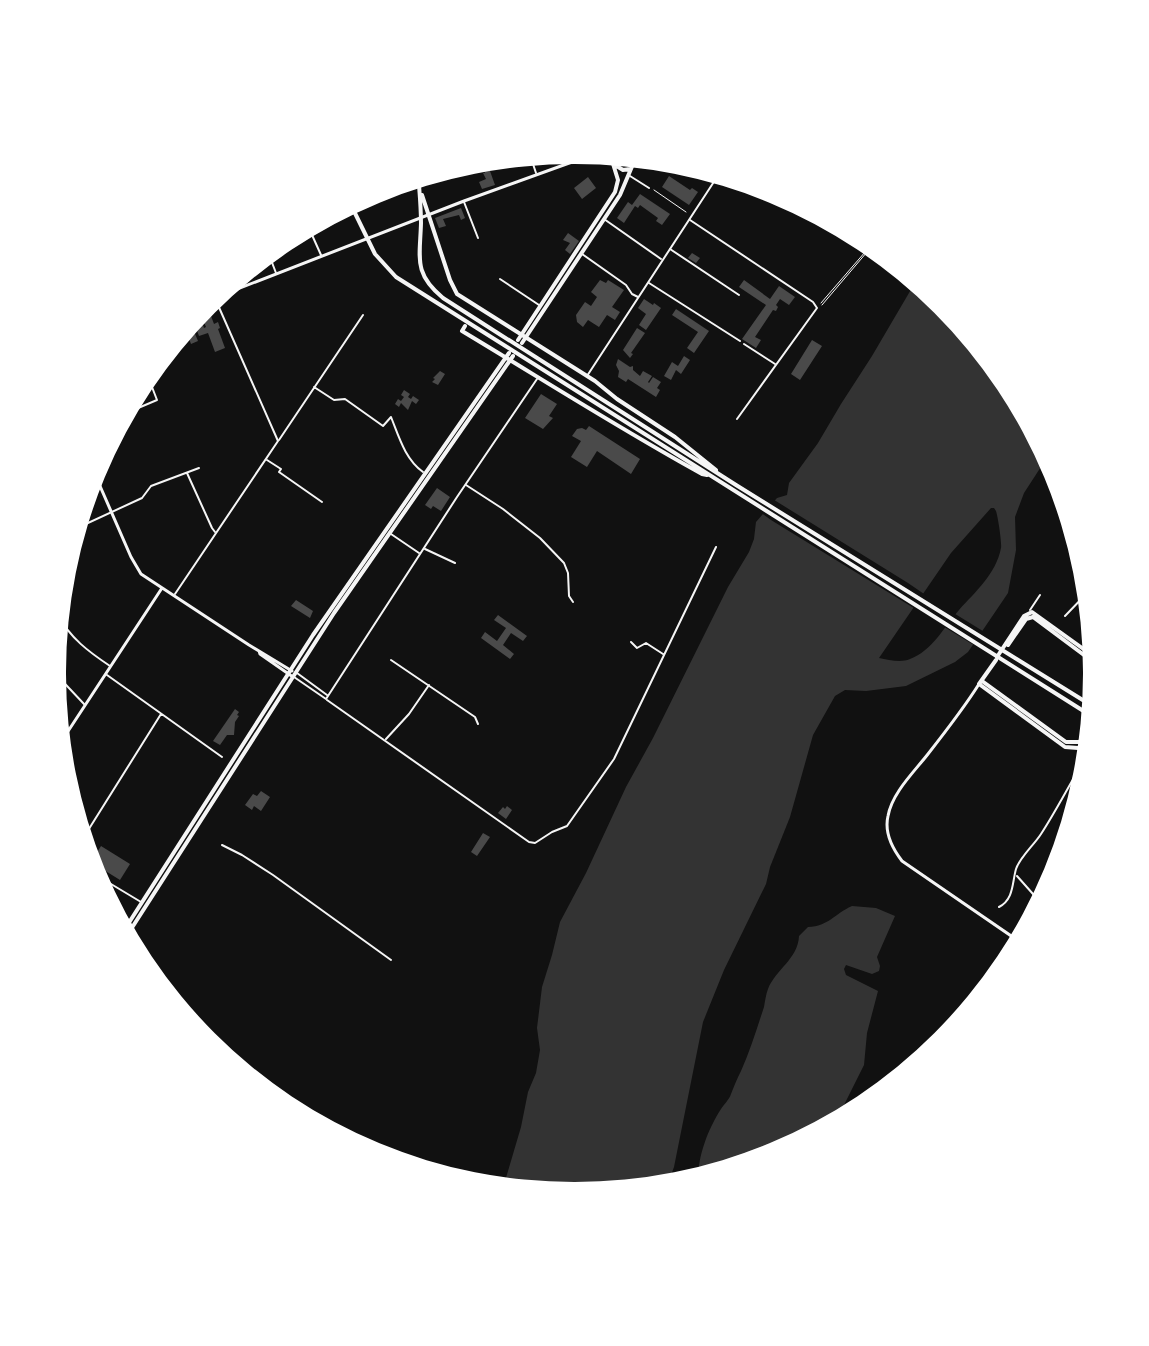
<svg xmlns="http://www.w3.org/2000/svg" width="1149" height="1346" font-family="Literata,serif">
  <style>
    .water { fill: #333; fill-rule: evenodd }
    .pier { fill: #111 }
    .building { fill: #4a4a4a }
    .lines { fill: none; stroke-linecap: round; stroke-linejoin: round }
    .path { stroke: #f5f5f5; stroke-width: 1 }
    .minor { stroke: #f5f5f5; stroke-width: 2 }
    .tertiary { stroke: #f5f5f5; stroke-width: 2 }
    .secondary { stroke: #f5f5f5; stroke-width: 3 }
    .primary { stroke: #f5f5f5; stroke-width: 4 }
  </style>
  <rect width="100%" height="100%" fill="#111"/>
  <path class="water" d="M916 281 944 304 1009 383 1048 456 1024 493 1015 517 1016 550 1008 593 968 652 955 662 906 686 866 691 845 690 835 696 813 735 790 817 770 867 766 884 724 970 703 1022 674 1167 667 1186 574 1195 503 1188 521 1127 528 1092 536 1073 540 1050 537 1028 542 987 552 955 560 922 586 873 626 787 653 738 728 587 749 552 754 539 756 522 777 498 787 495 789 483 818 443 841 404 872 356ZM991 508H994L996 511C998 517 1002 543 1001 548 996 574 975 592 959 610 944 627 932 651 910 659 901 663 889 660 879 658L951 553Z
    M852 906 876 908 895 916 877 957 880 966 879 971 872 974 846 965 844 969 846 975 878 991 867 1033 864 1065 835 1123 774 1156 698 1179C698 1156 708 1129 721 1109 724 1104 729 1100 731 1094 734 1086 737 1079 741 1071 750 1051 757 1028 764 1007 765 1001 766 994 768 989 776 969 798 959 799 936L808 927C829 926 834 914 852 906Z"/>
  <path class="pier" d="M771 498 908 583 927 596 917 610 771 520 760 512Z
    M952 612 986 633 977 647 941 625Z"/>
  <path class="building" d="M486 160 495 185 482 189 479 182 486 179 483 173H485L483 168 477 171 475 165Z
    M669 176 690 190 692 188 698 192 689 205 662 187Z
    M588 177 596 188 582 199 574 188Z
    M640 194 670 214 662 225 656 221 658 218 640 205 638 208 635 206 624 223 617 218 628 202 632 205Z
    M461 208 465 218 461 220 459 215 443 219 446 226 439 228 435 218Z
    M568 233 579 241 570 254 565 250 570 243 563 240Z
    M692 253 700 258 696 263 688 258Z
    M600 280 606 283 608 280 624 290 612 307 620 312 615 320 607 315 599 327 588 320 583 327 577 322 576 315 585 302 591 306 597 297 591 292Z
    M744 280 770 299 779 286 795 297 789 305 780 299 776 305 778 307 776 311 773 310 755 337 761 340 756 348 742 339 766 305 739 287Z
    M644 299 653 305 654 303 661 308 646 330 639 325 646 314 638 308Z
    M211 309 215 312 211 316 214 324 218 322 220 328 218 329 225 348 215 352 208 333 199 336 196 328 203 325 204 328 206 327 203 320 191 324 198 341 191 344 185 328 196 314Z
    M676 309 709 331 694 353 687 348 698 332 672 315Z
    M637 328 645 333 631 353 633 354 630 358 623 350Z
    M812 340 822 346 800 380 791 374Z
    M684 356 690 360 681 374 676 370 671 380 664 376 672 362 678 366Z
    M618 359 630 367 633 366V370L640 376 643 371 652 376 648 382 649 383 653 377 661 382 657 388 660 390 656 397 628 379 626 382 618 377 619 371 616 365Z
    M440 371 445 374 438 385 432 382 435 379 433 378Z
    M404 390 410 394 408 397 411 399 413 396 419 400 416 404 412 401 408 410 401 403 399 407 395 404 398 399 401 401 404 397 401 395Z
    M541 394 557 404 549 416 553 418 543 429 525 418Z
    M589 426 640 459 631 474 597 451 587 467 571 457 581 441 572 436 577 429 582 428 586 430Z
    M437 488 450 497 441 511 433 506 431 509 425 505Z
    M296 600 313 611 310 618 291 606Z
    M498 615 527 636 523 641 511 633 503 645 514 654 510 659 481 638 485 632 497 641 506 628 494 620Z
    M235 709 239 712 237 715 239 716 235 722 234 735H227L220 745 213 741Z
    M261 791 270 797 261 811 254 806 252 810 245 805 253 794 257 796Z
    M507 806 512 810 506 819 498 813 503 807 505 809Z
    M483 833 490 837 477 856 471 852Z
    M101 846 130 864 120 880 91 862Z"/>
  <g class="lines">
    <path class="path" d="M654 190 686 212
      M821 303 872 244
      M822 305 873 245"/>
    <path class="minor" d="M530 155 536 173
      M630 176 649 188
      M747 182 773 200
      M464 202 478 238
      M604 219 661 259
      M690 220 813 302 817 308 737 419
      M670 249 739 295
      M268 252 276 273
      M582 254 626 285 632 294 638 297
      M500 279 539 305
      M649 283 740 341
      M744 344 775 364
      M314 387 334 400 345 399 383 426 391 417C399 437 405 459 423 472
      M279 440 363 315
      M267 460 281 469 279 472 322 502
      M187 473 212 528 215 532
      M466 485 503 509 540 538 564 563 568 573 569 596 573 602
      M75 529 142 498 151 486 199 468
      M391 534 419 553
      M425 549 455 563
      M1030 610 1040 595
      M58 615C70 638 89 652 110 666
      M1065 616 1089 591
      M631 642 637 648 646 643 663 654
      M391 660 475 717 478 724
      M52 670 84 704
      M107 675 222 757
      M327 700 529 842 535 843 552 832 567 826 614 759 716 547
      M386 739 409 714 429 685
      M82 840 161 714
      M222 845 242 855 273 875 391 960
      M91 872 141 902
      M1017 876 1041 903
      M999 907C1014 899 1012 883 1016 869 1020 857 1034 845 1041 834 1056 811 1068 787 1082 764L1089 759
      M250 1079 333 1131"/>
    <path class="tertiary" d="M308 226 321 255
      M587 376 719 174
      M124 414 157 400 147 374
      M175 594 278 441 214 296
      M297 673 327 695
      M294 677 326 699 457 497 537 379"/>
    <path class="secondary" d="M209 300 464 201 597 153
      M93 470 131 557 141 574 249 645 292 671
      M259 651 260 654 293 677
      M979 684C964 708 946 731 928 754 914 772 892 793 888 816 884 833 892 848 902 861L1020 942
      M59 745 162 588"/>
    <path class="primary" d="M627 156 632 165
      M615 165 623 170 630 169
      M419 185C420 198 421 210 421 223 420 258 413 273 443 298L736 485 1094 707
      M422 195 450 280 457 294 595 381 617 399 675 437 716 470
      M350 203 375 254 396 277 1093 717
      M465 326 462 331C542 379 620 429 702 474L707 475
      M518 340 615 192 618 180 610 154
      M522 343 620 195 636 157
      M1008 645 1026 619 1033 617 1096 664
      M997 657 1024 616 1032 612 1096 658
      M996 660 979 684 1065 747 1078 748 1090 744
      M982 681 1066 742H1079C1091 735 1089 724 1084 713
      M123 932 313 635 509 353
      M126 937 334 613 513 356"/>
  </g>
  <path d="M0 0H1149V1346H0ZM574 164H575A508 508 0 0 1 1083 672V674A508 508 0 0 1 575 1182H574A508 508 0 0 1 66 674V672A508 508 0 0 1 574 164Z" fill="#fff" fill-rule="evenodd"/>
</svg>
